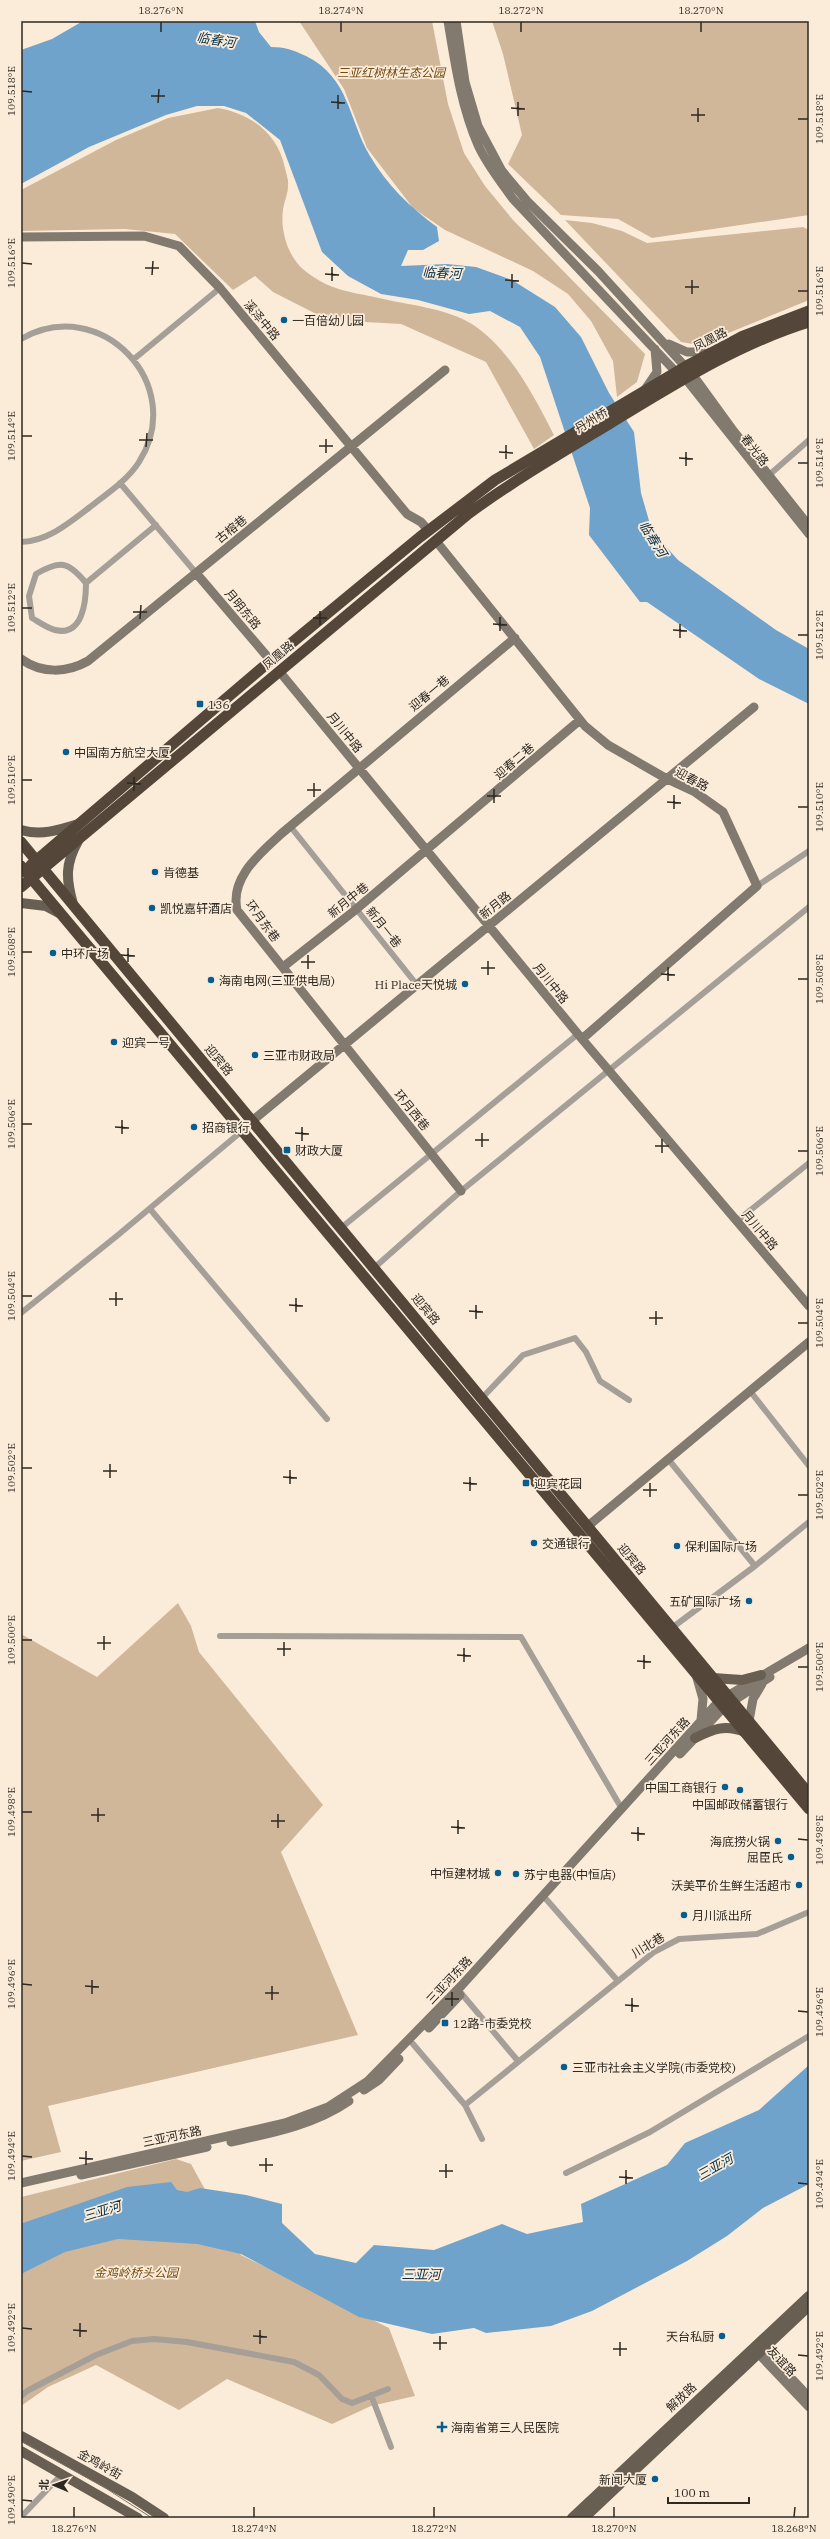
<svg xmlns="http://www.w3.org/2000/svg" width="830" height="2539" font-family="'IBM Plex Serif','Noto Sans SC',serif">
  <style>
    .green { fill: #d1b79a }
    .water { fill: #70a3cb }
    .lines { fill: none; stroke-linecap: round; stroke-linejoin: round }
    .street { stroke: #a59f98; stroke-width: 6 }
    .secondary { stroke: #82796f; stroke-width: 9 }
    .primary { stroke: #695e52; stroke-width: 10 }
    .highway { stroke: #544739; stroke-width: 11 }
    .tram { stroke: #7b7367; stroke-width: 1 }
    .ticks { fill: none; stroke: #2d2821; stroke-width: 1.5 }
    .poi-dot { fill: #065e8f; stroke: #fbecda; stroke-width: 1.5 }
    .labels { text-anchor: middle; dominant-baseline: central; stroke-width: 3.5; stroke-linejoin: round; paint-order: stroke }
    .park-label { font-size: 12px; font-style: italic; fill: #724a11; stroke: #fbecda }
    .street-label { font-size: 12px; fill: #2d2821; stroke: #fbecda }
    .poi-label { font-size: 12px; fill: #2d2821; stroke: #fbecda; text-anchor: start }
    .water-label { font-size: 13px; font-style: italic; fill: #05304a; stroke: #fbecda }
    .neatline { fill: none; stroke: #2d2821; stroke-width: 1.5 }
    .ticks-label { font-size: 10px; text-anchor: middle; fill: #2d2821 }
  </style>
  <rect width="100%" height="100%" fill="#fbecda"/>
  <path class="green" d="M299 21H432L448 104 464 153 485 186 513 220 645 354 637 382 617 397 613 361 591 321 568 294 533 271 445 230 413 208 367 148 344 89Z
    M492 21H809V215L652 238 618 219 561 215 508 164 522 135 503 54Z
    M218 108C252 114 278 134 285 168 286 174 289 180 288 186 288 194 284 202 283 210 280 230 288 257 304 270 330 291 348 291 379 298 408 305 446 308 472 324 510 349 534 396 554 435L534 449 486 362 401 324 328 320 273 292 255 276 233 290 175 234 125 229 21 231V190L116 140 168 118Z
    M565 220 592 223 622 231 647 243 803 227 809 230V300L699 345 681 342Z
    M178 1603 191 1626 199 1652 323 1805 281 1852 358 2035 48 2106 61 2152 21 2161V1634L97 1677Z
    M176 2159 191 2164 241 2255 389 2328 415 2396 371 2406 332 2424 227 2379 179 2410 96 2365 48 2387 21 2406V2197Z"/>
  <path class="water" d="M83 21H255L259 32 271 47C285 47 293 50 306 56 350 78 348 119 370 156 387 185 410 207 437 227L439 241 423 250H408L401 266 447 264 476 267 512 280 555 307 581 337 609 393 634 432 641 493 652 531 678 560 776 630 809 649V704L759 679 647 602H640L589 535 590 508 540 357 520 327 490 311 469 314 418 300 381 294 348 276 322 252 280 140 246 113 224 106H197L166 115 89 147 21 184V50L52 39Z
    M809 2065V2184L763 2208 727 2236 687 2261 592 2311 551 2326 486 2333 474 2328 432 2334 359 2317 241 2254 197 2244 118 2239 65 2252 21 2274V2224L23 2223 127 2187 171 2182 177 2190 187 2192 200 2188 246 2195 282 2204V2223L315 2254 356 2263 374 2245 434 2250 502 2224 527 2234 583 2222 581 2204 667 2165 685 2143 759 2110Z"/>
  <g class="lines">
    <path class="street" d="M21 339C101 293 188 385 139 462 127 481 106 494 90 507 69 523 48 541 21 542
      M134 359 220 288
      M768 476 809 440
      M120 483 196 573
      M86 583C68 561 60 560 36 574L29 596 32 618C39 622 47 628 55 630 83 637 86 601 86 583L156 525
      M290 826 417 985
      M757 886 809 851
      M150 1209 327 1419
      M737 1221 809 1163
      M341 1228 578 1034
      M374 1268 461 1191 809 907
      M21 1313 118 1235 242 1131
      M750 1391 809 1466
      M482 1398 523 1355 575 1338 586 1352 600 1381 629 1400
      M668 1459 755 1566 673 1627
      M755 1566 809 1522
      M220 1636 521 1637 622 1809
      M546 1899 617 1980
      M461 1993 518 2061
      M413 2044 465 2105 482 2139
      M465 2105 654 1952 679 1939 757 1934 809 1912
      M566 2173 650 2132 809 2036
      M371 2395 391 2447
      M21 2396 27 2391 96 2355 132 2341 154 2339 187 2342 294 2362 319 2375 342 2399 352 2403 388 2389
      M21 2517 62 2474"/>
    <path class="secondary" d="M448 21C455 63 461 106 478 145 487 165 501 182 513 199L676 372 685 378 809 534
      M456 21 465 82 478 126 502 171 527 201 598 271 692 374 732 429 809 526
      M21 237 144 236 179 246 220 288 407 514 421 522 428 530
      M669 344 687 352H710
      M646 388 657 372 655 349
      M436 541 585 726 608 745 667 779 695 792 723 812 757 886 582 1039
      M196 573 271 661
      M21 659C42 674 67 673 88 661L445 370
      M279 671 582 1039 809 1306
      M283 967 354 911 580 720
      M252 1121 754 707
      M461 1191 237 910C230 877 260 854 281 834L515 638
      M588 1526 809 1342
      M697 1678 703 1699 701 1720
      M749 1721 753 1699 762 1684
      M680 1754 724 1707 770 1677
      M429 2028 460 1995
      M364 2090 379 2080 399 2059
      M231 2142C272 2133 314 2125 349 2101
      M81 2175 207 2147
      M21 2183 285 2123 328 2107 368 2081 462 1985 719 1701 809 1648
      M759 2344 809 2397
      M754 2349 809 2407"/>
    <path class="primary" d="M21 830C41 836 59 830 78 824
      M21 903 46 906 61 914
      M73 904C66 879 65 864 78 841
      M713 1678 742 1680 761 1675
      M695 1738C713 1729 725 1724 745 1732
      M21 2436 132 2497 164 2518
      M21 2451 138 2518
      M572 2518 809 2296
      M584 2518 809 2306"/>
    <path class="highway" d="M21 842 809 1794
      M31 865 283 650 420 537 495 480 690 364 741 337 809 311
      M21 866 809 1809
      M21 887 468 514C513 481 561 453 609 424 672 386 737 344 809 322"/>
    <path class="tram" d="M21 2441 107 2489 152 2518"/>
  </g>
  <path class="ticks" d="M161 32V22M341 32V22M521 32V22M701 32V22M22 91 32 92M151 96H165M331 102 345 103M158 103 159 89M511 108 525 109M338 109V95M691 115H705M518 116V102M798 119H808M698 122V108M22 263 32 264M145 268H159M325 274 339 275M152 275 153 261M505 280 519 281M332 281V267M685 287H699M512 288V274M798 291H808M692 294V280M22 436H32M139 440H153M319 446H333M146 447 147 433M499 452 513 453M326 453V439M679 458 693 459M506 459V445M798 463H808M686 466V452M22 608H32M133 612H147M313 618H327M140 619 141 605M493 624 507 625M320 625V611M673 630 687 631M500 631V617M798 635H808M680 638V624M22 780H32M127 783 141 784M307 790H321M134 791V777M487 796H501M314 797V783M667 802 681 803M494 803V789M798 807H808M674 809V795M22 952H32M121 955 135 956M128 962V948M301 962H315M481 968H495M308 969V955M661 974 675 975M488 975V961M798 979H808M668 981V967M22 1124H32M115 1127 129 1128M295 1133 309 1134M122 1134V1120M475 1140H489M302 1141V1127M655 1146H669M482 1147V1133M798 1151H808M662 1153V1139M22 1296H32M109 1299H123M289 1305 303 1306M116 1306V1292M469 1311 483 1312M296 1312V1298M649 1318H663M476 1319V1305M798 1323H808M656 1325V1311M22 1468H32M103 1471H117M283 1477 297 1478M110 1478V1464M463 1483 477 1484M290 1484V1470M643 1490H657M470 1491V1477M798 1495H808M650 1497V1483M22 1640H32M97 1643H111M277 1649H291M104 1650V1636M457 1655 471 1656M284 1656V1642M637 1661 651 1662M464 1662V1648M798 1667H808M644 1669V1655M22 1812H32M91 1815H105M271 1821H285M98 1822V1808M451 1827 465 1828M278 1828V1814M631 1833 645 1834M458 1834V1820M798 1839 808 1840M638 1841V1827M22 1984 32 1985M85 1986 99 1987M265 1993H279M92 1994V1980M445 1999H459M272 2000V1986M625 2005 639 2006M452 2006V1992M798 2011 808 2012M632 2012V1998M22 2156 32 2157M79 2158 93 2159M86 2165V2151M259 2165H273M439 2171H453M266 2172V2158M619 2177 633 2178M446 2178V2164M798 2183 808 2184M626 2184V2170M22 2328 32 2329M73 2330 87 2331M253 2336 267 2337M80 2337V2323M433 2343H447M260 2344V2330M613 2349H627M440 2350V2336M798 2355 808 2356M620 2356V2342M22 2500 32 2501M74 2517V2507M254 2517V2507M434 2517V2507M614 2517V2507M794 2517 795 2507"/>
  <g class="poi-dot">
    <circle cx="284" cy="320" r="4"/>
    <rect x="196" y="700" width="8" height="8" rx="2"/>
    <circle cx="66" cy="752" r="4"/>
    <circle cx="155" cy="872" r="4"/>
    <circle cx="152" cy="908" r="4"/>
    <circle cx="53" cy="953" r="4"/>
    <circle cx="211" cy="980" r="4"/>
    <circle cx="465" cy="984" r="4"/>
    <circle cx="114" cy="1042" r="4"/>
    <circle cx="255" cy="1055" r="4"/>
    <circle cx="194" cy="1127" r="4"/>
    <rect x="283" y="1146" width="8" height="8" rx="2"/>
    <rect x="522" y="1479" width="8" height="8" rx="2"/>
    <circle cx="534" cy="1543" r="4"/>
    <circle cx="677" cy="1546" r="4"/>
    <circle cx="749" cy="1601" r="4"/>
    <circle cx="725" cy="1787" r="4"/>
    <circle cx="740" cy="1790" r="4"/>
    <circle cx="778" cy="1841" r="4"/>
    <circle cx="791" cy="1857" r="4"/>
    <circle cx="498" cy="1873" r="4"/>
    <circle cx="516" cy="1874" r="4"/>
    <circle cx="799" cy="1885" r="4"/>
    <circle cx="684" cy="1915" r="4"/>
    <rect x="441" y="2019" width="8" height="8" rx="2"/>
    <circle cx="564" cy="2067" r="4"/>
    <circle cx="722" cy="2336" r="4"/>
    <path d="M440 2421h4v4h4v4h-4v4h-4v-4h-4v-4h4z"/>
    <circle cx="655" cy="2479" r="4"/>
  </g>
  <g class="labels">
    <g class="park-label">
      <text x="391" y="72">三亚红树林生态公园</text>
      <text x="136" y="2272">金鸡岭桥头公园</text>
    </g>
    <g class="street-label">
      <text transform="translate(262 320) rotate(50)">溪泽中路</text>
      <text transform="translate(710 339) rotate(-27)">凤凰路</text>
      <text transform="translate(591 420) rotate(-31)">丹州桥</text>
      <text transform="translate(755 450) rotate(52)">春光路</text>
      <text transform="translate(231 529) rotate(-39)">古榕巷</text>
      <text transform="translate(243 609) rotate(50)">月明东路</text>
      <text transform="translate(278 655) rotate(-40)">凤凰路</text>
      <text transform="translate(429 693) rotate(-40)">迎春一巷</text>
      <text transform="translate(345 732) rotate(51)">月川中路</text>
      <text transform="translate(514 761) rotate(-41)">迎春二巷</text>
      <text transform="translate(692 779) rotate(28)">迎春路</text>
      <text transform="translate(348 900) rotate(-39)">新月中巷</text>
      <text transform="translate(495 905) rotate(-39)">新月路</text>
      <text transform="translate(263 921) rotate(54)">环月东巷</text>
      <text transform="translate(384 927) rotate(51)">新月一巷</text>
      <text transform="translate(551 983) rotate(51)">月川中路</text>
      <text transform="translate(219 1060) rotate(50)">迎宾路</text>
      <text transform="translate(412 1110) rotate(51)">环月西巷</text>
      <text transform="translate(760 1230) rotate(50)">月川中路</text>
      <text transform="translate(426 1309) rotate(50)">迎宾路</text>
      <text transform="translate(632 1559) rotate(50)">迎宾路</text>
      <text transform="translate(667 1741) rotate(-48)">三亚河东路</text>
      <text transform="translate(648 1945) rotate(-32)">川北巷</text>
      <text transform="translate(449 1980) rotate(-47)">三亚河东路</text>
      <text transform="translate(172 2136) rotate(-12)">三亚河东路</text>
      <text transform="translate(782 2361) rotate(47)">友谊路</text>
      <text transform="translate(681 2397) rotate(-43)">解放路</text>
      <text transform="translate(100 2464) rotate(29)">金鸡岭街</text>
    </g>
    <g class="poi-label">
      <text x="292" y="320">一百倍幼儿园</text>
      <text x="208" y="704">136</text>
      <text x="74" y="752">中国南方航空大厦</text>
      <text x="163" y="872">肯德基</text>
      <text x="160" y="908">凯悦嘉轩酒店</text>
      <text x="61" y="953">中环广场</text>
      <text x="219" y="980">海南电网(三亚供电局)</text>
      <text x="457" y="984" text-anchor="end">Hi Place天悦城</text>
      <text x="122" y="1042">迎宾一号</text>
      <text x="263" y="1055">三亚市财政局</text>
      <text x="202" y="1127">招商银行</text>
      <text x="295" y="1150">财政大厦</text>
      <text x="534" y="1483">迎宾花园</text>
      <text x="542" y="1543">交通银行</text>
      <text x="685" y="1546">保利国际广场</text>
      <text x="741" y="1601" text-anchor="end">五矿国际广场</text>
      <text x="717" y="1787" text-anchor="end">中国工商银行</text>
      <text x="740" y="1804" text-anchor="middle">中国邮政储蓄银行</text>
      <text x="770" y="1841" text-anchor="end">海底捞火锅</text>
      <text x="783" y="1857" text-anchor="end">屈臣氏</text>
      <text x="490" y="1873" text-anchor="end">中恒建材城</text>
      <text x="524" y="1874">苏宁电器(中恒店)</text>
      <text x="791" y="1885" text-anchor="end">沃美平价生鲜生活超市</text>
      <text x="692" y="1915">月川派出所</text>
      <text x="453" y="2023">12路-市委党校</text>
      <text x="572" y="2067">三亚市社会主义学院(市委党校)</text>
      <text x="714" y="2336" text-anchor="end">天台私厨</text>
      <text x="451" y="2427">海南省第三人民医院</text>
      <text x="647" y="2479" text-anchor="end">新闻大厦</text>
    </g>
    <g class="water-label">
      <text transform="translate(216 40) rotate(9)">临春河</text>
      <text transform="translate(442 273) rotate(2)">临春河</text>
      <text transform="translate(653 539) rotate(58)">临春河</text>
      <text transform="translate(715 2167) rotate(-29)">三亚河</text>
      <text transform="translate(102 2211) rotate(-17)">三亚河</text>
      <text x="421" y="2274">三亚河</text>
    </g>
  </g>
  <rect width="830" height="2539" fill="none" stroke="#fbecda" stroke-width="44"/>
  <g transform="translate(54 2485) rotate(272)" stroke="#fbecda" stroke-width="3" paint-order="stroke">
  <path d="M0-3L7 15L0 10L-7 15Z" fill="#2d2821"/>
  <text y="-6" font-size="11" font-weight="bold" text-anchor="middle" fill="#2d2821">北</text>
  </g>
  <path d="M668 2497v6h81v-6" fill="none" stroke="#2d2821" stroke-width="2"/>
  <text x="674" y="2497" font-size="12" fill="#2d2821" stroke="#fbecda" stroke-width="3" paint-order="stroke">100 m</text>
  <rect x="22" y="22" width="786" height="2495" class="neatline"/>
  <g class="ticks-label">
    <text x="161" y="14">18.276°N</text>
    <text x="341" y="14">18.274°N</text>
    <text x="521" y="14">18.272°N</text>
    <text x="701" y="14">18.270°N</text>
    <text transform="translate(11 91) rotate(-90)" y="4">109.518°E</text>
    <text transform="translate(819 119) rotate(-90)" y="4">109.518°E</text>
    <text transform="translate(11 263) rotate(-90)" y="4">109.516°E</text>
    <text transform="translate(819 291) rotate(-90)" y="4">109.516°E</text>
    <text transform="translate(11 436) rotate(-90)" y="4">109.514°E</text>
    <text transform="translate(819 463) rotate(-90)" y="4">109.514°E</text>
    <text transform="translate(11 608) rotate(-90)" y="4">109.512°E</text>
    <text transform="translate(819 635) rotate(-90)" y="4">109.512°E</text>
    <text transform="translate(11 780) rotate(-90)" y="4">109.510°E</text>
    <text transform="translate(819 807) rotate(-90)" y="4">109.510°E</text>
    <text transform="translate(11 952) rotate(-90)" y="4">109.508°E</text>
    <text transform="translate(819 979) rotate(-90)" y="4">109.508°E</text>
    <text transform="translate(11 1124) rotate(-90)" y="4">109.506°E</text>
    <text transform="translate(819 1151) rotate(-90)" y="4">109.506°E</text>
    <text transform="translate(11 1296) rotate(-90)" y="4">109.504°E</text>
    <text transform="translate(819 1323) rotate(-90)" y="4">109.504°E</text>
    <text transform="translate(11 1468) rotate(-90)" y="4">109.502°E</text>
    <text transform="translate(819 1495) rotate(-90)" y="4">109.502°E</text>
    <text transform="translate(11 1640) rotate(-90)" y="4">109.500°E</text>
    <text transform="translate(819 1667) rotate(-90)" y="4">109.500°E</text>
    <text transform="translate(11 1812) rotate(-90)" y="4">109.498°E</text>
    <text transform="translate(819 1840) rotate(-90)" y="4">109.498°E</text>
    <text transform="translate(11 1984) rotate(-90)" y="4">109.496°E</text>
    <text transform="translate(819 2012) rotate(-90)" y="4">109.496°E</text>
    <text transform="translate(11 2156) rotate(-90)" y="4">109.494°E</text>
    <text transform="translate(819 2184) rotate(-90)" y="4">109.494°E</text>
    <text transform="translate(11 2328) rotate(-90)" y="4">109.492°E</text>
    <text transform="translate(819 2356) rotate(-90)" y="4">109.492°E</text>
    <text transform="translate(11 2500) rotate(-90)" y="4">109.490°E</text>
    <text x="74" y="2532">18.276°N</text>
    <text x="254" y="2532">18.274°N</text>
    <text x="434" y="2532">18.272°N</text>
    <text x="614" y="2532">18.270°N</text>
    <text x="794" y="2532">18.268°N</text>
  </g>
</svg>
